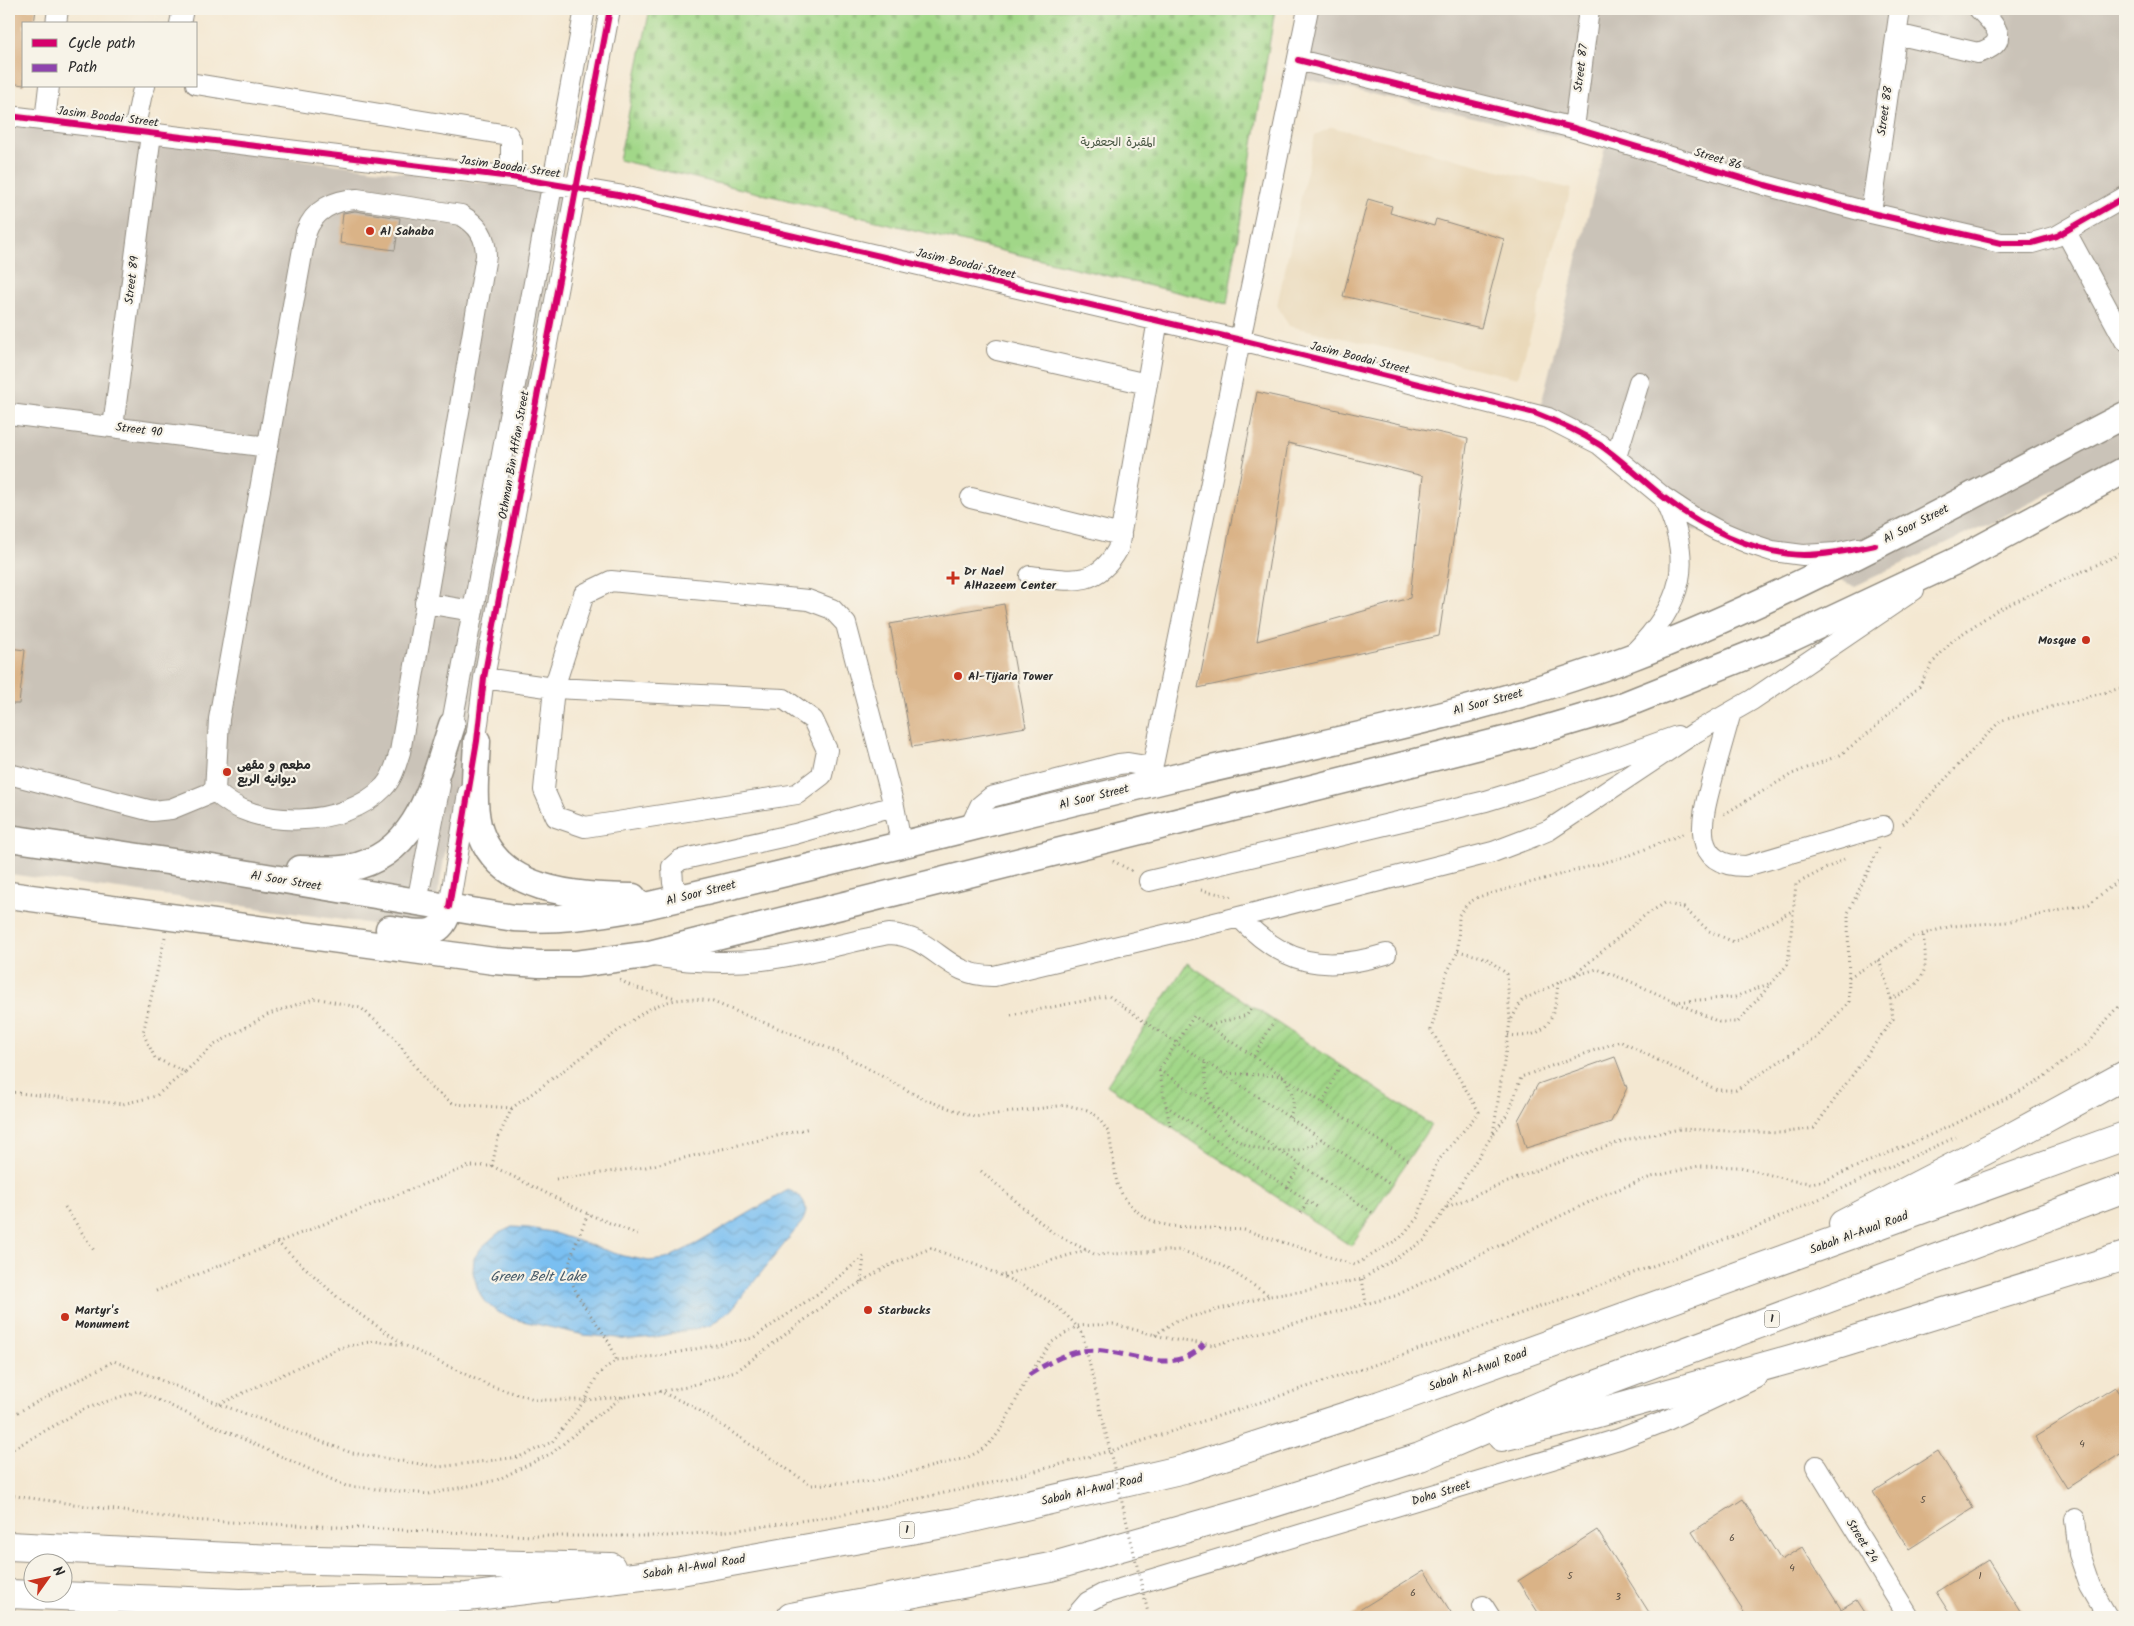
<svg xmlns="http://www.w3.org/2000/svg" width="2134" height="1626" font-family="Kalam,'Playpen Sans Arabic',sans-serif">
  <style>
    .built { fill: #ead9ba }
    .industrial { fill: #cac3b8 }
    .cemetery { fill: url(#cemetery-stones); stroke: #66815a }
    .garden { fill: url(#garden-furrows); stroke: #66815a }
    .water { fill: url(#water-waves); stroke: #52758e }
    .building { fill: #dab387; fill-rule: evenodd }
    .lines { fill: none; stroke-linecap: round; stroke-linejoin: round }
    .minor-casing { stroke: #908a7e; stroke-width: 22 }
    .major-casing { stroke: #908a7e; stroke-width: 29 }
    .highway-casing { stroke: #908a7e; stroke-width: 30 }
    .path { stroke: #908a7e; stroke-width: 3; stroke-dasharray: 1 4; stroke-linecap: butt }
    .minor { stroke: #fff; stroke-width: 20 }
    .major { stroke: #fff; stroke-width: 26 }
    .highway { stroke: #fff; stroke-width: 28 }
    .path-bridge { stroke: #908a7e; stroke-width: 3; stroke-dasharray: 1 4; stroke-linecap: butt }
    .quiet { stroke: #8e44ad; stroke-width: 5; stroke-dasharray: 10 5; stroke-linecap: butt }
    .cycleway-casing { stroke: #f7f3e8; stroke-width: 9 }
    .cycleway { stroke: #d6006c; stroke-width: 6 }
    .poi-dot { fill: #c8321e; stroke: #f7f3e8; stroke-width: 2 }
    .labels { text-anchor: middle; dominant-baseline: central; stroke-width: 4.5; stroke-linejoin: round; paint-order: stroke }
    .number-label { font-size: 10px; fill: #574d42 }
    .shield { fill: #f7f3e8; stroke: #686764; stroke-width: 1 }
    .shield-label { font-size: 11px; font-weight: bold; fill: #2b2b2b }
    .street-label { font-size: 12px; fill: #2b2b2b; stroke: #f7f3e8 }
    .park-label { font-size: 12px; fill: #485642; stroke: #f7f3e8 }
    .poi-label { font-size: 12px; font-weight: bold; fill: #2b2b2b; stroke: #f7f3e8; text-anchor: start }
    .water-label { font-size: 14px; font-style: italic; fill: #435766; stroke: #f7f3e8 }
  </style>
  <defs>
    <pattern id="cemetery-stones" width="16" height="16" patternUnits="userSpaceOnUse" patternTransform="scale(1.25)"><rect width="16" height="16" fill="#a1d788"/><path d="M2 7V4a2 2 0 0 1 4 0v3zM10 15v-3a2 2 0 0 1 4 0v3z" fill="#8bb976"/></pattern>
    <pattern id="garden-furrows" width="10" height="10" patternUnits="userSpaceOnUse" patternTransform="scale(1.25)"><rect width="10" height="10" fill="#a1d788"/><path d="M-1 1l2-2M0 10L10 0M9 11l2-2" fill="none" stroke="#8bb976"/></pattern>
    <pattern id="water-waves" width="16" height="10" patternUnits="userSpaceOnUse" patternTransform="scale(1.25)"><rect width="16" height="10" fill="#7abff1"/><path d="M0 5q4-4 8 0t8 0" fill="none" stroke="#649bc3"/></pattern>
  </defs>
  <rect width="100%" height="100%" fill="#f7f3e8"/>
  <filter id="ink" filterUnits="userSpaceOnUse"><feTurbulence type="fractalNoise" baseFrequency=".02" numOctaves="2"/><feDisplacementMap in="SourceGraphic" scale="10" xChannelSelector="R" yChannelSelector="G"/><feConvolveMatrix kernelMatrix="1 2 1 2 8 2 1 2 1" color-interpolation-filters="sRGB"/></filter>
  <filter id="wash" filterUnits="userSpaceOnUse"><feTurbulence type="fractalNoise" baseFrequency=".0096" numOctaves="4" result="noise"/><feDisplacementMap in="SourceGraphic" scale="20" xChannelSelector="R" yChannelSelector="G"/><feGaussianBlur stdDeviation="1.12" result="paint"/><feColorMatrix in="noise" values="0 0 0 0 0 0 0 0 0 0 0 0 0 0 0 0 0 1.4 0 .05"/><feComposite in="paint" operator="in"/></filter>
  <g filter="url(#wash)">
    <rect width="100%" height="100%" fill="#f4e8d2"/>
    <path class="built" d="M1332 127 1571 189 1518 378 1289 326 1277 305 1315 135Z"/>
    <path class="industrial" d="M1308 9H2125V455L2025 506 1855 586 1682 526 1614 461 1537 421 1605 147 1297 77Z
      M9 123 563 193 431 932 9 874Z"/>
    <path class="cemetery" d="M650 9H1275L1227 304 619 160Z"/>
    <path class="garden" d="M1187 963 1431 1125 1351 1246 1107 1085Z"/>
    <path class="water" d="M788 1190C803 1195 811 1207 802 1222L731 1310 709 1326 655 1337 630 1339 584 1335 514 1319 497 1312 484 1301 478 1290 473 1272 474 1258 482 1247 497 1234 512 1227 529 1228 551 1232 623 1256 649 1261 666 1259 698 1243Z"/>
    <g id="blocks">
      <path class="building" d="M9 9H36L34 24H24V85L9 83Z
        M1368 199 1392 206 1390 213 1434 226 1436 219 1504 239 1481 328 1343 296Z
        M355 211 400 218 395 250 340 243 343 213Z
        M1257 392 1468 439 1439 636 1198 688ZM1288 443 1423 476 1410 598 1257 641Z
        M1004 604 1026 727 912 747 890 624Z
        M9 648 25 650 19 704H9Z
        M1615 1057 1627 1088 1611 1122 1526 1148 1518 1120 1538 1084Z
        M2115 1387 2125 1403V1451L2067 1488 2035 1437Z
        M1938 1451 1973 1508 1909 1549 1873 1492Z
        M1743 1499 1781 1560 1802 1547 1841 1609 1856 1600 1867 1617H1747L1692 1532Z
        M1597 1530 1652 1617H1541L1518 1581Z
        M1988 1560 2024 1617H1952L1936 1592Z
        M1424 1570 1454 1617H1348Z"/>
    </g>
  </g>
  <g filter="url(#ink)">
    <use href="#blocks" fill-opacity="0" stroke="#908a7e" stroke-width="1"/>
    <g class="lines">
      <defs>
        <path id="minor" d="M56 24 58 9
          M180 24 183 9
          M1896 34 1978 53C2012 42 1996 26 1979 9
          M1298 60 1574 128 1765 185 1871 213 2001 243H2032L2057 236 2125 197
          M196 84 508 135 511 141V177
          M9 116 511 177 618 195 1241 340 1548 418 1599 444 1663 497 1693 517 1717 530 1748 543 1772 551 1803 555 1836 553 1858 548
          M45 121 49 86
          M1574 128 1589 9
          M134 131 142 93 145 86
          M357 199 461 215C478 225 486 236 486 256L400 752C396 764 393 778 384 787 346 827 254 832 215 791L219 719 306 232C314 210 334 200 357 199Z
          M1871 213 1900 9
          M2066 232 2125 341
          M997 350 1147 384
          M9 414 268 447
          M113 427 151 134
          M1616 457 1639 382
          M971 498 1121 535
          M1030 576C1069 580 1096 589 1118 549L1158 320
          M425 603 473 611
          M1633 654C1683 604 1695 562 1663 497
          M484 678 554 688 784 699 813 720 827 750 822 775 797 794 585 827 556 817 544 790 554 688 584 594 611 581 808 600 832 609 846 624 894 806 901 843
          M1731 712C1725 733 1719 754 1713 776 1703 814 1686 866 1746 866L1883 826
          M449 739 585 9
          M474 754 484 678 610 9
          M9 774 152 811 171 809 215 791
          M1149 784 1308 9
          M970 827 980 806 991 797 1119 764 1128 763 1152 767
          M1149 881 1486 801 1547 782 1677 736
          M682 898 673 883 672 867 680 860 795 834 894 806
          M417 902 440 785
          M449 907 468 793
          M1239 917C1284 965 1324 973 1386 954
          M652 956C688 962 725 964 762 960 805 955 847 942 889 934 936 936 944 977 994 976L1227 920 1493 852 1535 836 1549 830 1696 732 1752 700 1914 590
          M1816 1466 1909 1617
          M2075 1519 2079 1554 2090 1586 2108 1617
          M1483 1606 1490 1617
          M1075 1617 1088 1602 1103 1594 1619 1439 1663 1422 1756 1378"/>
        <path id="major" d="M477 741C476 768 472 799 478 825 496 893 577 896 633 897
          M9 838 194 865 514 918C557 921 598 915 641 907 826 865 1009 817 1194 773 1338 739 1489 711 1629 658 1799 593 1963 499 2125 415
          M300 869C316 869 333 871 349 868 419 855 433 782 452 725
          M9 895 494 961 539 964H576L645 955 1528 734 1619 707 1792 638 1962 558 2125 470
          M389 929C416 932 442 943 449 907"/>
        <path id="highway" d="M1843 1224 2015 1135 2125 1075
          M1502 1437 1583 1417 1805 1355 2125 1256
          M9 1546 273 1559 611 1567
          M9 1594 240 1603 467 1597 675 1572 955 1522 1184 1469 1380 1405 2125 1136
          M791 1617 1050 1567 1251 1510 1354 1478 1420 1457 1547 1403 2125 1188"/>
      </defs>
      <use href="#minor" class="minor-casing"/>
      <use href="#major" class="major-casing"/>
      <use href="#highway" class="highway-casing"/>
      <path class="path" d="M1724 814 1792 774 1840 755 1872 730 1919 686 1934 661 1953 640 1997 610 2114 557 2125 549
        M1903 824 2000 721 2125 687
        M1113 861 1134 872
        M1201 890 1234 897
        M165 937 143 1033 155 1058 185 1072 214 1045 269 1014 316 998 361 1008 394 1037 431 1088 454 1104 512 1108 644 1012C667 999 687 996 713 1002L840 1053 923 1099 974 1117 1066 1105 1087 1110 1097 1116 1109 1133 1117 1184 1123 1196 1133 1208 1144 1217 1157 1223 1171 1226 1244 1230 1355 1265 1400 1238 1418 1217 1437 1162 1479 1112 1431 1030 1446 975 1458 951 1459 915 1467 904 1478 897 1628 856 1685 833
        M1458 951 1486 958 1507 974 1510 1022
        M1574 975 1644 916 1665 903 1684 908 1709 931 1734 942 1792 911
        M1849 977 1879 960 1912 937 1952 926 2006 922 2089 904 2125 875
        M620 980 633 987 676 998
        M1890 999C1928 984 1928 970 1923 934
        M1675 1002 1735 997 1771 983
        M1011 1015 1109 996 1142 1020 1391 1185
        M1208 1026 1408 1160
        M1508 1035C1549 1041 1555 1017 1558 983
        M1254 1056 1274 1021
        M1205 1063C1205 1111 1225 1151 1278 1151 1297 1151 1305 1151 1321 1139
        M1159 1070 1373 1213
        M1222 1073 1284 1076C1292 1091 1297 1102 1289 1118
        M9 1092 123 1104 156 1096 185 1072
        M1323 1103 1340 1065
        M1166 1106 1317 1207
        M1170 1126 1159 1070 1194 1016 1208 1026 1247 1015 1252 1006
        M1494 1133 1510 1110 1521 1077 1620 1041 1717 1090H1736L1817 1037 1849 1002 1848 913 1880 846
        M492 1166 498 1138 512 1108
        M981 1171 1053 1233 1096 1255 1180 1250 1222 1265 1270 1296 1311 1290 1362 1279 1425 1240 1493 1134 1510 1022 1522 1000 1573 976 1597 969 1627 980 1719 1022H1738L1788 964 1796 884 1844 859
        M556 1179 646 1167 810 1128
        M1287 1187 1300 1165
        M65 1207 95 1252
        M1447 1207 1542 1168 1629 1139 1680 1129 1782 1133 1814 1128 1893 1019 1889 991 1879 960
        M1301 1213 1308 1201
        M588 1214C584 1224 568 1260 569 1268 573 1305 607 1326 616 1360
        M277 1242 346 1305 402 1343
        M1004 1275 1086 1250
        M1362 1279 1366 1303
        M861 1282 864 1257
        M156 1291 469 1166H492L588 1214 639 1235
        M1155 1335 1175 1321 1269 1296
        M659 1391 694 1407 811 1485 874 1481 966 1458 980 1451 992 1441 1002 1428 1029 1375 1052 1342 1077 1326 1113 1324 1175 1340 1214 1345 1395 1296 1606 1194 1651 1177 1699 1166 1740 1167 1794 1181 1811 1183 1826 1180 1953 1125 2034 1084 2090 1042 2112 1013 2125 1000
        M220 1404 339 1348 374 1341 404 1345 490 1386 538 1400H585L624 1397 687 1387 738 1370 827 1303 886 1267 931 1248C977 1266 1058 1291 1083 1336
        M9 1417 114 1361 219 1404 352 1453 439 1467 519 1457 552 1442 585 1400 598 1374 616 1360 658 1356 753 1338 823 1290 864 1256
        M9 1451 84 1409 138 1391 346 1486 429 1494 497 1480 552 1453 594 1418 623 1397
        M9 1495 186 1520 535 1536H668L738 1530 841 1515 991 1483 1121 1448 1377 1364 1593 1288 1755 1228 1956 1137"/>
      <use href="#minor" class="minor"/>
      <use href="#major" class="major"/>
      <use href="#highway" class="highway"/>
      <path class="path-bridge" d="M1083 1336 1149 1617"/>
      <path class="quiet" d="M1029 1375C1044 1365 1063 1354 1082 1351 1122 1345 1171 1381 1204 1344"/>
      <defs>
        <path id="cycleway" d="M1298 60 1574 128 1765 185 1871 213 2001 243H2032L2057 236 2125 197
          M9 116 511 177 618 195 1241 340 1535 413C1558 422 1580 432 1600 445 1622 460 1641 479 1662 496 1700 526 1754 554 1804 555 1828 555 1852 550 1875 545
          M449 907 477 741 484 678 610 9"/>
      </defs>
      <use href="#cycleway" class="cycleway-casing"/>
      <use href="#cycleway" class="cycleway"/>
    </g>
  </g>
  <g class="poi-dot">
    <circle cx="370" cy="231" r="5"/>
    <path d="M950.5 570.5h5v5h5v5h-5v5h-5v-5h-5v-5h5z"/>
    <circle cx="2086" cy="640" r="5"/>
    <circle cx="958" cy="676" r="5"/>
    <circle cx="227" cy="772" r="5"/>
    <circle cx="868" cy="1310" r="5"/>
    <circle cx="65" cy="1317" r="5"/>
  </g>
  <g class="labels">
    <g class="number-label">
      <text x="2082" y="1444">4</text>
      <text x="1923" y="1500">5</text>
      <text x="1732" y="1538">6</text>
      <text x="1792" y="1568">4</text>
      <text x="1570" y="1576">5</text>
      <text x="1980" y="1576">1</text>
      <text x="1413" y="1593">6</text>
      <text x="1618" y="1597">3</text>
    </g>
    <g class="shield">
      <rect x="1764.5" y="1310.5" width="15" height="17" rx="4"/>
      <rect x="899.5" y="1521.5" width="15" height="17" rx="4"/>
    </g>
    <g class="shield-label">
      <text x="1772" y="1319">1</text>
      <text x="907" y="1530">1</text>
    </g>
    <g class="street-label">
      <text transform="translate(1581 68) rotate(-83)">Street 87</text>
      <text transform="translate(1885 111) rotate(-82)">Street 88</text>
      <text transform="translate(108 117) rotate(7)">Jasim Boodai Street</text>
      <text transform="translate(1718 159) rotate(17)">Street 86</text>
      <text transform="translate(510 167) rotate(8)">Jasim Boodai Street</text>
      <text transform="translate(966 264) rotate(13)">Jasim Boodai Street</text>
      <text transform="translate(132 280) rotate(-83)">Street 89</text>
      <text transform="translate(1360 358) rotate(14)">Jasim Boodai Street</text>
      <text transform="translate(139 430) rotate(7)">Street 90</text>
      <text transform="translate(514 455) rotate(-80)">Othman Bin Affan Street</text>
      <text transform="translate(1916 524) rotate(-27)">Al Soor Street</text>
      <text transform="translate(1488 702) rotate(-15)">Al Soor Street</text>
      <text transform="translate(1094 797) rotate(-14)">Al Soor Street</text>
      <text transform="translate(286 881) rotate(9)">Al Soor Street</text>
      <text transform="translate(701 893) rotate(-14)">Al Soor Street</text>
      <text transform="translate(1859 1233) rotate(-20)">Sabah Al-Awal Road</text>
      <text transform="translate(1478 1370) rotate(-20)">Sabah Al-Awal Road</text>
      <text transform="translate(1092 1490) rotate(-13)">Sabah Al-Awal Road</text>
      <text transform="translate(1441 1493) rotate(-17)">Doha Street</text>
      <text transform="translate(1862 1541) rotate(58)">Street 24</text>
      <text transform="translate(694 1567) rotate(-9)">Sabah Al-Awal Road</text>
    </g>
    <g class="park-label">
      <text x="1118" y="142">المقبرة الجعفرية</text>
    </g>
    <g class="poi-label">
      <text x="380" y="231">Al Sahaba</text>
      <text x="964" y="571">Dr Nael<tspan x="964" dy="14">AlHazeem Center</tspan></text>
      <text x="2076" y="640" text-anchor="end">Mosque</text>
      <text x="968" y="676">Al-Tijaria Tower</text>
      <text x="237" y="765">مطعم و مقهى<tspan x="237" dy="14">ديوانيه الربع</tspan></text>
      <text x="75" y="1310">Martyr's<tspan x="75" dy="14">Monument</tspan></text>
      <text x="878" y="1310">Starbucks</text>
    </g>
    <g class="water-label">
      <text x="538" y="1277">Green Belt Lake</text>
    </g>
  </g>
  <rect width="2134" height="1626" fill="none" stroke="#f7f3e8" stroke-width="30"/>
  <rect x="22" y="22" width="175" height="65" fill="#f7f3e8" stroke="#a5a39c"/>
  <rect x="32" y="39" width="25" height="8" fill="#d6006c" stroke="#a5a39c"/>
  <text x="68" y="48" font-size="15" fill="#2b2b2b">Cycle path</text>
  <rect x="32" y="64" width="25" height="8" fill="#8e44ad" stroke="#a5a39c"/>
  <text x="68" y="72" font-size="15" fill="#2b2b2b">Path</text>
  <g transform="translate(48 1578) rotate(57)"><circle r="24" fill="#f7f3e8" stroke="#a5a39c"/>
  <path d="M0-4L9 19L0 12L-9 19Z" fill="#c8321e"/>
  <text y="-8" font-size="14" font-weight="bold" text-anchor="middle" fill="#2b2b2b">N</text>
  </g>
</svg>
